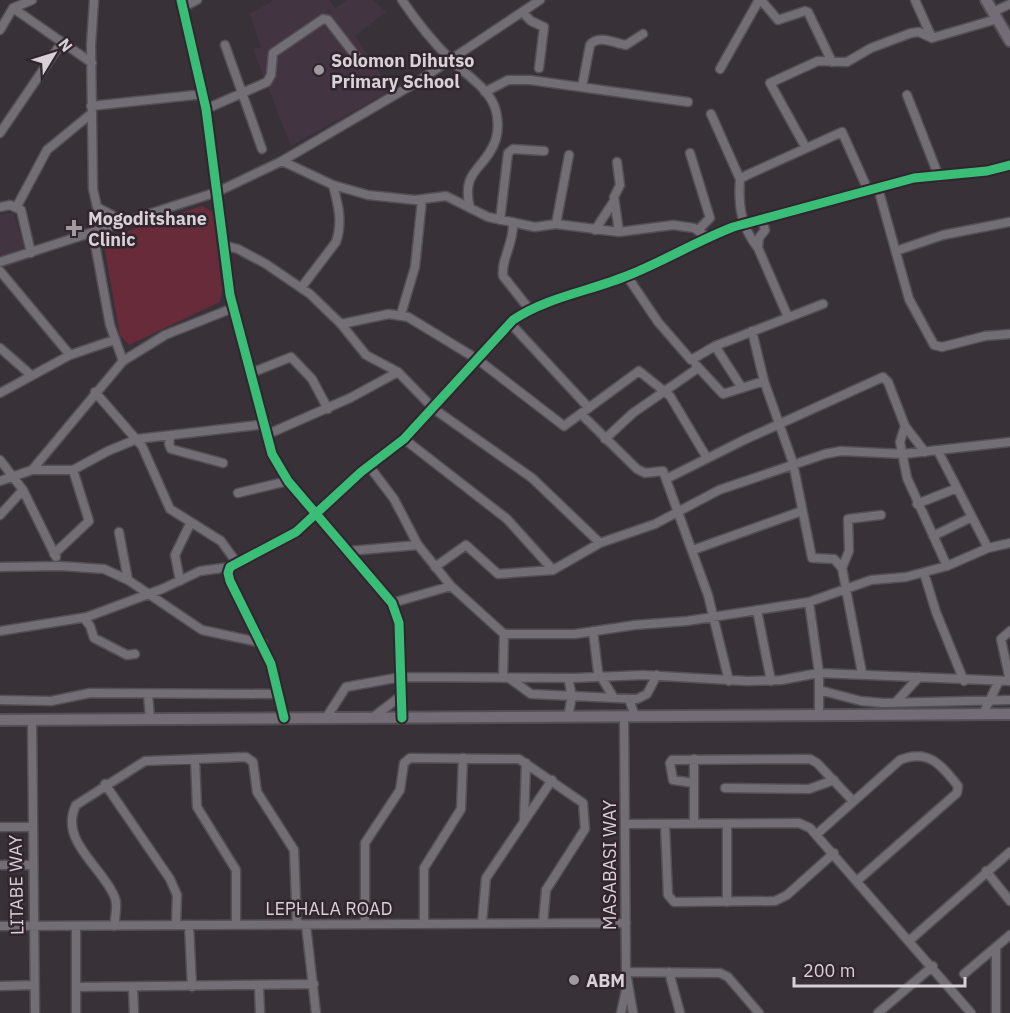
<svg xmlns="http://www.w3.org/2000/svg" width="1010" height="1013" font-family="'IBM Plex Sans',sans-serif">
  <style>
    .built { fill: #433442 }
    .green { fill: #682b39 }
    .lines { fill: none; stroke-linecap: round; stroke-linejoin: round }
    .minor-casing { stroke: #544f54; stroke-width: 11 }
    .major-casing { stroke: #544f54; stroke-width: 14 }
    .minor { stroke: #736d76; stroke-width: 8 }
    .major { stroke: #746d78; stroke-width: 10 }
    .cycleway-casing { stroke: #31252f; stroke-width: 13 }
    .cycleway { stroke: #3abd76; stroke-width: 9 }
    .poi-dot { fill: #a0999f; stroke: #31252f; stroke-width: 2 }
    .labels { text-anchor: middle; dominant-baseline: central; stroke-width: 5; stroke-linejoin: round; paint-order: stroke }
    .poi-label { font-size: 18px; font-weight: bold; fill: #d8d1d7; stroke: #31252f; text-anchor: start }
    .street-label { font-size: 18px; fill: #d8d1d7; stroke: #31252f }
  </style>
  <rect width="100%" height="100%" fill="#383238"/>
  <path class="built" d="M274 0H329L335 8 347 0H373L386 12 355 36 391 90 291 146 253 49 261 47 250 14Z
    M13 212 29 260 0 269V215Z"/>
  <path class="green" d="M202 206 213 212 222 291 220 302 129 345 120 335 105 251 107 238Z"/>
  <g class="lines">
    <defs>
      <path id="minor" d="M94 0 91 45 93 189 97 207 112 215 118 225
        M181 0 206 109 230 295 272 454 288 481 392 603 399 623 402 718
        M402 0C416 21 433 42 451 60 464 73 485 86 493 103 498 113 499 128 496 139 486 170 460 169 470 208
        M761 0 778 20 805 11 808 12 832 62
        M915 0 932 38
        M183 7 197 0
        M13 8 92 63
        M522 12 531 21 544 27 539 68
        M993 12 1010 4
        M0 30 13 8 32 0
        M225 45 262 149
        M720 69 759 0
        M582 87 590 45C598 34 614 43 626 45L643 34
        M485 92 508 80H530L688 102
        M907 95 939 177
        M91 106 204 94
        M206 109 267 82 271 75 273 53 323 19 328 20 362 64
        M711 114 740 179
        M0 133 62 42
        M806 148 770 83 818 61 847 62 871 48 911 33 919 32 932 38 997 19
        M690 153 710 218 698 230
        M282 161 333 185 368 195 415 200 446 196 488 217 535 227 556 224 619 232 673 225 694 228 707 237
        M617 162 620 185 614 197 619 232
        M878 188 909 299 934 345 942 347 985 336 1010 334
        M17 206 47 150 92 113
        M0 207 10 205 21 210 31 253
        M762 219 765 230 759 238 758 248 788 317
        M500 220 508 153 513 149 544 151
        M513 222C514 245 501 258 503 276L530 310
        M556 224 569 155
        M595 230 614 201
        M93 233 110 325 123 361
        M223 245 238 249 266 264 310 294 341 324 366 355 398 372 434 409 532 478 600 543
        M758 248C741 227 738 205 740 179L747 175 842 132 868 190
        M896 251 943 235 1010 222
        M0 262 217 192 282 161 417 82 540 0
        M0 271 70 355
        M627 276 658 322 691 360 715 346 823 304
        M301 288 336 242C343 222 338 204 333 185
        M401 314 415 267 422 200
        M510 323 589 408
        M341 324 389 314 408 317 477 359 564 426 639 371 670 396 707 458
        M752 331 764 381 793 463 812 558 834 559 842 568 862 673
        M715 346 742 388
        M0 348 31 375
        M696 365 723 394 764 381
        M251 373 291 357 312 379 328 409
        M95 392 142 446 170 509 221 541 237 563
        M0 393 70 355 114 340
        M581 414 637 469 645 473 663 471 708 595 729 681
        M905 426 925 452
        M268 434 350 398 398 372
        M171 435 169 444 171 449 223 463
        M404 439 507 519 553 570
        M605 439 633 413 698 368
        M938 451 988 548
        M0 460 23 490 56 557
        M369 466 394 499 418 545
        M32 470 123 361 165 335 233 308
        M666 479 744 440 883 377 888 382 905 426 900 442 907 478 947 566
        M0 481 32 470H73
        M238 493 288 481
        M917 504 957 488
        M0 515 23 490
        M119 532 128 580
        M933 536 972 517
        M693 550 802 511
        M349 551 418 545 451 586 504 634H575L635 625 687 621 809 602 871 580 906 577 947 566 988 548 1010 543
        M54 554 89 521 73 470 108 451 137 439 266 424
        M0 567 60 566 104 569 128 580 202 630 263 643
        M435 567 466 545 498 574 553 570 600 543 655 524 719 490 825 454 841 451 903 454 1010 442
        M842 568 849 551 848 519 881 515
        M924 573 936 612 964 681
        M180 581 175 555 191 522
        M809 602 819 673V715
        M392 603 451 586
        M757 610 771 681
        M84 618 90 626 94 638 127 655 135 654
        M0 631 87 617 162 589 200 571 230 567
        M593 631 598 672 614 698
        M503 678 504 634
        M509 678 531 694 637 699 647 694 657 675
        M1010 681 1001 639 1010 631
        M819 690 861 701 883 703 1010 700
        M148 694 150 719
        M629 699 635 716
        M0 700 51 701 90 693 279 694
        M895 703 919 677
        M983 714 999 681
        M624 716 626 972 633 1013
        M568 717 572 696 568 678
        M284 718 271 664 230 581 228 573 230 567 296 532 361 472 404 439 513 320C547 297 591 291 629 275 664 261 697 241 733 227L914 178 987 171 1010 165
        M326 718 346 687 401 677 574 678 643 675 747 681 781 680 819 673 1010 681
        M372 718 401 696
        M32 720 35 1013
        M195 759 197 807 236 870V925
        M694 783 673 780 670 763 672 760 810 759 817 763 853 801
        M105 784 170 879 177 895 176 925
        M725 788 809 789 834 780
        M524 821 526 763
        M694 823V759
        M626 824 799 823 810 828 971 1013
        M727 824V902
        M665 825 668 895 674 902 775 901 787 895 834 853
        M0 827H32
        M817 834 900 760C929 748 942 766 958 786L957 793 858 880
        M0 865H33
        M986 871 1010 901
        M482 923 486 878 552 780
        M365 924V843L400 790 404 763 410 758 519 759 583 803 585 829 546 890 543 923
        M424 924V868L461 809 463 758
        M189 925 192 987
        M306 925 316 1013
        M0 926 626 923
        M76 926V1013
        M114 926C115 917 118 906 115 898 104 868 58 841 76 805L145 761 246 757 253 762 257 792 294 850 297 925
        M910 940 1010 852
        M626 972 720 973 728 977 759 1013
        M669 972 680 1013
        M964 974 1010 935
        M0 986 35 985
        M77 987 314 984
        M259 987 260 1013
        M133 988 134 1013
        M621 1013 626 990
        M878 1013 933 966
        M996 1013V948"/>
      <path id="major" d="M986 0 1010 41
        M0 720 1010 714"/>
    </defs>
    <use href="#minor" class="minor-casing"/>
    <use href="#major" class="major-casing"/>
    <use href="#minor" class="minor"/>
    <use href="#major" class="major"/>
    <defs>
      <path id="cycleway" d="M181 0 206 109 230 295 272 454 288 481 392 603 399 623 402 718
        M284 718 271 664 230 581 228 573 230 567 296 532 361 472 404 439 513 320C547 297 591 291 629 275 664 261 697 241 733 227L914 178 987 171 1010 165"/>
    </defs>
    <use href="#cycleway" class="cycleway-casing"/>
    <use href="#cycleway" class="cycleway"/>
  </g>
  <g class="poi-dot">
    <circle cx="319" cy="70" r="6"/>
    <path d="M71 219h6v6h6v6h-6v6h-6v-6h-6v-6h6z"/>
    <circle cx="574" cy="980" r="6"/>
  </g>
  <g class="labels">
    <g class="poi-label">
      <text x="331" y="60">Solomon Dihutso<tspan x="331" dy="21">Primary School</tspan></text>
      <text x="88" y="218">Mogoditshane<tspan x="88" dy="21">Clinic</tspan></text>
      <text x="586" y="980">ABM</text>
    </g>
    <g class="street-label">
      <text transform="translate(609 865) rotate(-90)">MASABASI WAY</text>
      <text transform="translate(16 885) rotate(-91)">LITABE WAY</text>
      <text x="329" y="908">LEPHALA ROAD</text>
    </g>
  </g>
  <g transform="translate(54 54) rotate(52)" stroke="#31252f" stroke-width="4.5" paint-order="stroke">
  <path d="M0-4.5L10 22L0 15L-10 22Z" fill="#d8d1d7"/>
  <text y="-9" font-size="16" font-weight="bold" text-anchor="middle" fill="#d8d1d7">N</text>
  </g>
  <path d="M794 977v9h171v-9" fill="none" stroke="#d8d1d7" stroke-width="3"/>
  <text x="803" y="977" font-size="18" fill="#d8d1d7" stroke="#31252f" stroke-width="4.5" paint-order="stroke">200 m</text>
</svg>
